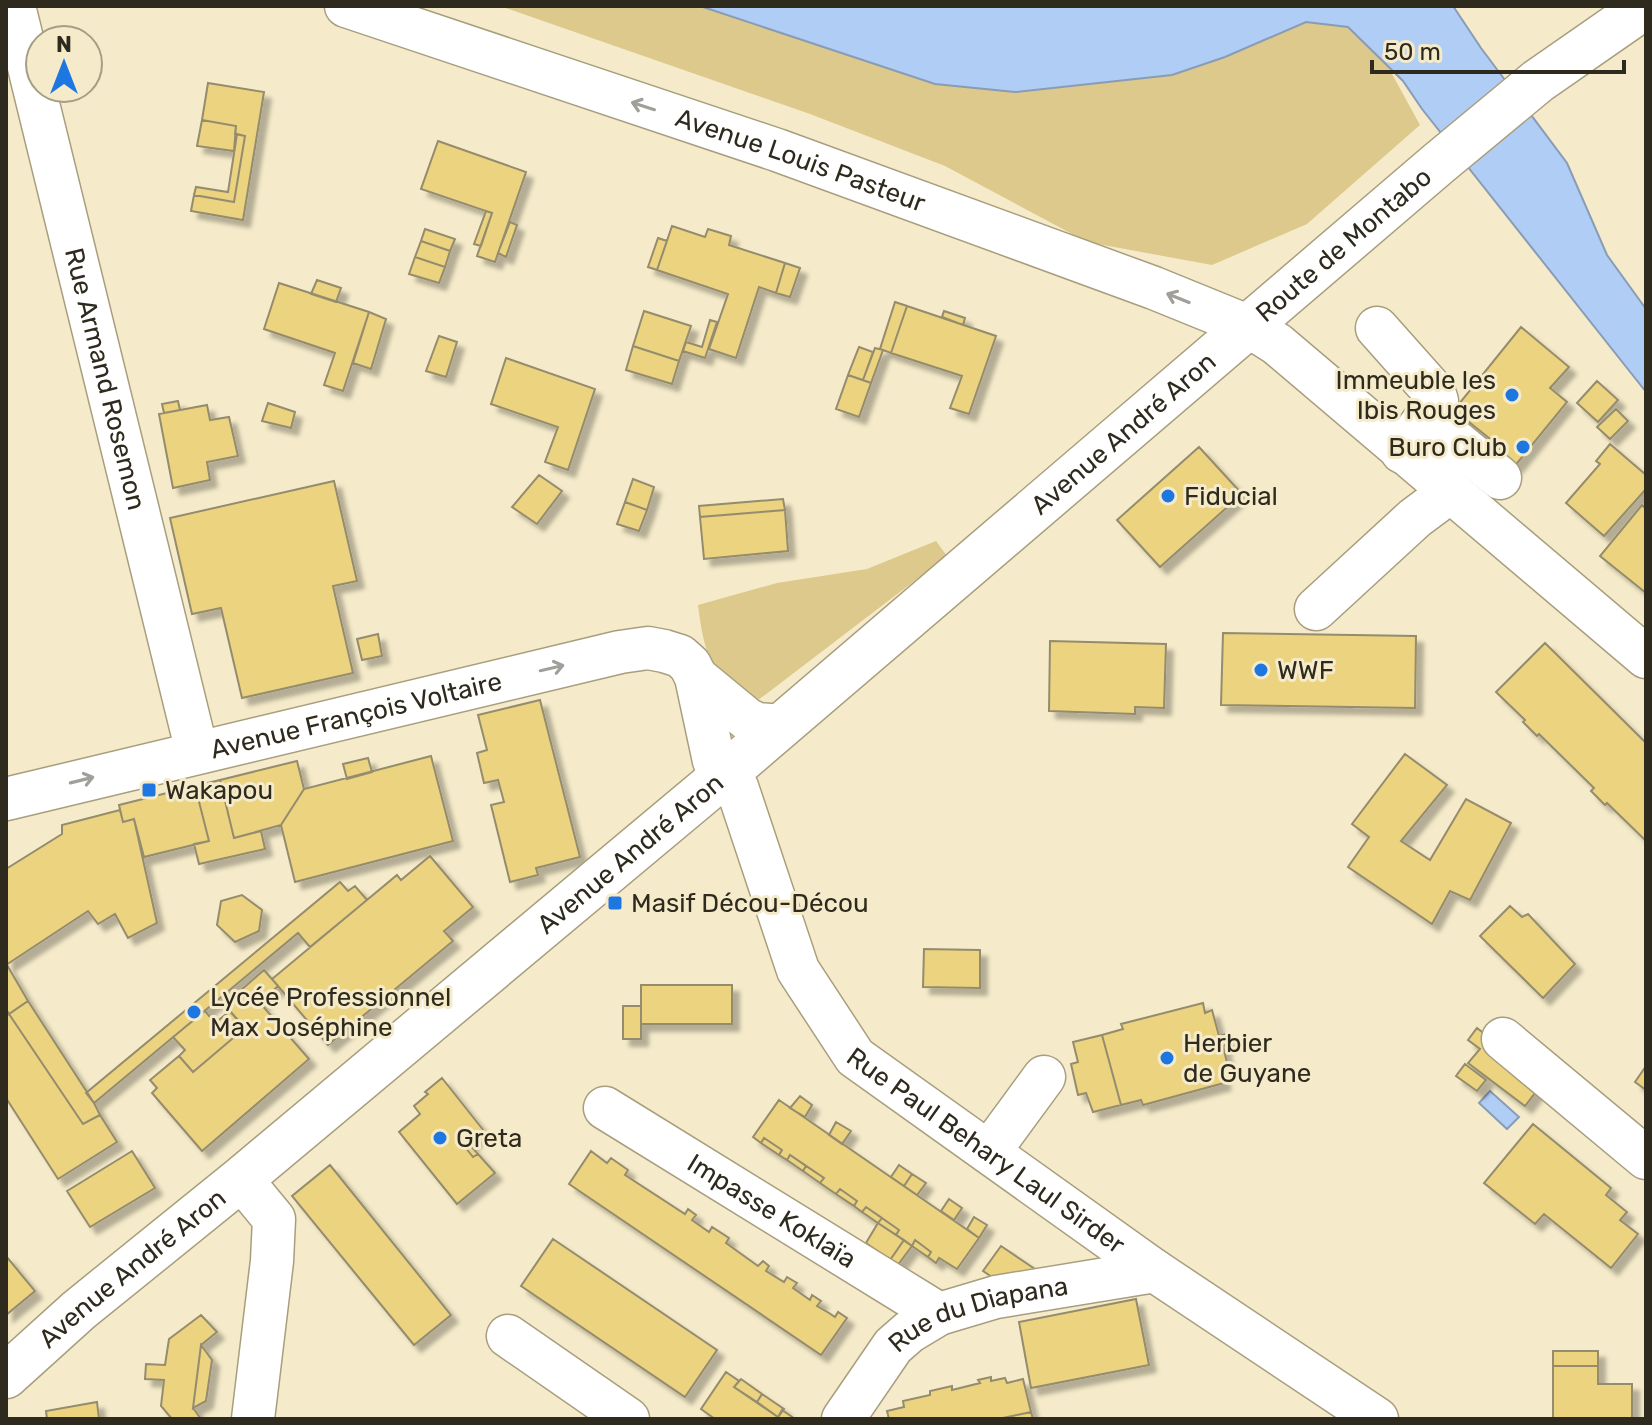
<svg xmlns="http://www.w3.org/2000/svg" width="1652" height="1425" font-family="Rubik,sans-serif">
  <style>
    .green { fill: #dcc98b }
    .water { fill: #b0cdf5; stroke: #899cb4; stroke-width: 2 }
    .building { fill: #ebd380; stroke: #958c6d; stroke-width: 2; filter: url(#shadow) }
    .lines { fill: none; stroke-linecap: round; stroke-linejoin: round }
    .minor-casing { stroke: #a89e7e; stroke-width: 45 }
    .major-casing { stroke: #a89e7e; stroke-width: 47 }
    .minor { stroke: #fff; stroke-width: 42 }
    .major { stroke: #fff; stroke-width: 44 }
    .oneway { stroke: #a19f99 }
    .poi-dot { fill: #1e77e1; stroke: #f5ebca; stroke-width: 3 }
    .labels { text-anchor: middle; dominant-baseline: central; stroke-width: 6; stroke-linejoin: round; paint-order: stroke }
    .street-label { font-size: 26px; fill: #2e2a1d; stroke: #f5ebca }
    .poi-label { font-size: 26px; fill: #2e2a1d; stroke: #f5ebca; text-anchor: start }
  </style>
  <defs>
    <filter id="shadow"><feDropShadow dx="7" dy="7" stdDeviation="2" flood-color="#0004"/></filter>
  </defs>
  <rect width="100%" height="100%" fill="#f5ebca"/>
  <path class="green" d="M500 6H1337L1369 32 1420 125 1307 224 1212 265 1087 242 945 166 810 114Z
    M936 541 947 556 753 704C711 669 705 660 698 605L777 583 867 569Z"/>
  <path class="water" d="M700 6H1453L1481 48 1567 163 1607 255 1646 309V392L1422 109 1403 81 1348 27 1306 22 1225 57 1172 75 1015 92 935 84Z
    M1490 1091 1519 1117 1507 1129 1479 1103Z"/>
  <path class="building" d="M208 83 264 92 243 220 191 211 194 195 234 202 245 136 235 134 236 126 202 120Z
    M202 120 236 126 234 151 197 146Z
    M237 134 245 136 234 202 194 195 196 187 228 192Z
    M438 141 526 172 495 262 477 256 492 213 421 189Z
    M486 211 492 213 481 246 474 244Z
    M510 222 517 225 506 257 498 253Z
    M672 226 705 237 708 229 731 236 729 245 785 263 776 293 759 287 736 358 709 349 728 294 657 270Z
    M425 229 455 239 450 251 421 241Z
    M658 238 667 241 657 270 648 267Z
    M421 241 450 251 445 267 415 257Z
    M415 257 445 267 439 283 409 274Z
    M785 263 800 268 790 297 776 293Z
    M317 280 341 288 336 302 311 294Z
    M279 283 369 312 343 391 324 385 335 353 264 329Z
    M895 302 907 306 891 353 880 349Z
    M907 306 996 336 969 414 950 408 962 376 891 353Z
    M644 311 691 326 679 361 633 346Z
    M944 311 965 318 963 325 942 317Z
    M369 312 386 319 371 369 353 363Z
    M710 320 717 322 705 358 683 351 686 342 702 347Z
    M1521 327 1569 367 1550 388 1567 402 1514 467 1489 447 1494 442 1454 410Z
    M439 336 457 342 446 377 426 371Z
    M633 346 679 361 672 384 626 370Z
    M859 347 873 352 863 380 848 375Z
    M875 348 883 350 871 383 863 380Z
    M506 358 595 389 568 470 545 462 558 427 491 404Z
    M848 375 871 383 859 417 836 409Z
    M1597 381 1618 400 1598 422 1577 403Z
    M178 401 180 410 164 413 162 404Z
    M268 403 295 412 291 428 262 421Z
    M207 405 210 420 229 417 238 456 207 462 210 480 173 488 159 414Z
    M1616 409 1628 421 1610 439 1597 427Z
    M1610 444 1646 475V489L1604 536 1566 503 1600 464 1596 461Z
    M1199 447 1242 494 1160 567 1117 520Z
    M539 475 562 491 537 524 512 507Z
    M633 479 654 487 647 510 625 502Z
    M334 481 357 581 333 586 353 673 242 698 221 608 192 614 170 518Z
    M783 499 785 510 700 517 699 506Z
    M625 502 647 510 639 531 617 524Z
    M1642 505 1646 509V593L1600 556Z
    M785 510 788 551 704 559 700 517Z
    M1223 633 1416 636 1415 708 1221 705Z
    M378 634 382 656 362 660 357 639Z
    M1050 641 1166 644 1164 708 1135 707V714L1049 711Z
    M1545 643 1646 743V841L1607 803 1605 805 1591 791 1594 788 1539 734 1537 736 1523 722 1525 720 1496 692Z
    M540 700 580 857 536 868 538 875 510 882 491 805 504 802 498 780 484 783 477 753 487 750 478 715Z
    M1405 754 1447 785 1401 841 1430 860 1466 799 1511 823 1470 900 1450 891 1432 924 1348 867 1369 837 1352 824Z
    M431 756 453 841 295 882 281 825 304 789Z
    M368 758 372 772 347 779 343 764Z
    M297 761 304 789 281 825 234 838 220 780Z
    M220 780 234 838 261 831 265 849 199 864 194 844 209 841 195 786Z
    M195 786 209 841 144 857 134 819 123 822 119 805Z
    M120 810 123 822 134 819 157 923 128 938 115 914 98 924 88 911 6 965V869L62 834V825Z
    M430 856 473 907 444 931 453 941 328 1045 272 979 397 875 401 880Z
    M340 882 348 891 355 886 367 900 310 947 298 933 94 1103 86 1093Z
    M242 895 262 910 259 931 235 942 217 925 221 901Z
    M1510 906 1522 917 1528 914 1575 964 1543 998 1480 936Z
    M924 949 980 950V988L923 987Z
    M7 965 28 1001 9 1014 6 1009Z
    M264 970 278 986 260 1003 309 1059 202 1151 152 1093 157 1088 150 1080 179 1056 193 1072 245 1028 224 1005Z
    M641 985H732V1024H641Z
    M28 1001 94 1103 100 1115 83 1124 9 1014Z
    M1203 1003 1205 1013 1212 1010 1219 1036 1226 1034 1229 1044 1223 1046 1229 1071 1221 1073 1224 1083 1143 1105 1141 1100 1121 1105 1102 1035 1123 1029 1121 1024Z
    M623 1006H641V1039H623Z
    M205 1011 215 1023 230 1011 245 1028 193 1072 179 1056 185 1050 173 1037Z
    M9 1014 83 1124 100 1115 117 1142 58 1179 6 1098V1016Z
    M1477 1028 1545 1080 1525 1106 1468 1063 1480 1049 1468 1040Z
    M1102 1035 1121 1105 1093 1112 1086 1093 1078 1095 1071 1064 1078 1062 1073 1042Z
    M1465 1064 1486 1080 1477 1091 1456 1076Z
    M1646 1066V1090L1635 1082Z
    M442 1078 484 1131 465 1147 473 1157 478 1154 495 1173 457 1204 399 1132 420 1114 414 1106 428 1094 425 1092Z
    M800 1096 812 1105 805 1117 790 1108Z
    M779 1100 979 1238 957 1269 939 1258 936 1263 928 1257 931 1252 915 1240 912 1246 896 1235 899 1230 866 1207 862 1212 854 1206 857 1201 840 1189 836 1194 820 1183 824 1178 790 1155 787 1160 779 1155 782 1150 764 1138 761 1143 753 1137Z
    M836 1122 851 1131 842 1144 829 1135Z
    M1533 1124 1611 1188 1606 1195 1627 1212 1620 1220 1638 1234 1611 1268 1544 1214 1535 1224 1484 1183Z
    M764 1138 782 1150 779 1155 761 1143Z
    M469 1144 478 1154 473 1157 465 1147Z
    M132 1151 155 1188 90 1227 67 1191Z
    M591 1151 607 1163 611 1158 628 1170 625 1175 685 1214 688 1209 696 1215 692 1220 709 1232 712 1227 729 1238 726 1243 758 1266 763 1261 769 1266 766 1271 784 1282 787 1277 797 1283 793 1288 810 1300 812 1295 821 1301 817 1306 829 1313 835 1317 838 1312 847 1318 821 1355 569 1184Z
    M790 1155 806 1166 803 1171 787 1160Z
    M330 1165 451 1315 414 1345 292 1196Z
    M899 1165 912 1174 904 1186 891 1177Z
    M806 1166 824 1178 820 1183 803 1171Z
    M912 1174 926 1183 917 1195 904 1186Z
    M840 1189 857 1201 854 1206 836 1194Z
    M949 1199 962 1208 954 1220 941 1211Z
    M866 1207 882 1218 878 1223 862 1212Z
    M974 1217 987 1225 979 1238 967 1229Z
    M882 1218 899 1230 896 1235 878 1223Z
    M878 1223 904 1240 890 1260 866 1243Z
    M553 1239 717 1350 685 1397 521 1286Z
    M904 1240 912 1246 897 1266 890 1260Z
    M915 1240 931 1252 928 1257 912 1246Z
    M1001 1246 1035 1269 995 1279 983 1271Z
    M6 1256 35 1291 6 1315Z
    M1136 1299 1149 1365 1031 1388 1019 1322Z
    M201 1315 217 1332 201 1345 193 1408 201 1419H172L161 1406 164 1380 145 1379 146 1364 165 1365 169 1339Z
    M201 1345 212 1360 206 1401 193 1408Z
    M1553 1351H1598V1366H1553Z
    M1553 1366H1598V1384H1632V1419H1553Z
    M726 1372 739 1381 734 1387 778 1417 782 1410 795 1419H715L701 1409Z
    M991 1377V1381L1005 1378 1007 1383 1023 1379 1031 1412 998 1419H889L887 1411 904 1407 903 1401 930 1395V1391L952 1386V1390L980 1383 978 1380Z
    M741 1379 762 1394 757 1402 734 1387Z
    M762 1394 784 1409 778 1417 757 1402Z
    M97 1402 99 1419H47L46 1411Z
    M1031 1412 1033 1419H999Z"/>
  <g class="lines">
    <defs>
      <g id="minor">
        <path id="s1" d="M14 6 197 752"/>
        <path id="s2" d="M346 6 777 150 1154 288 1250 327 1277 344 1646 657"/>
        <path d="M1377 328 1434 392 1437 401 1402 452"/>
        <path d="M1427 418 1500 478"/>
        <path d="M1316 609 1415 518 1450 492"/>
        <path d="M696 677 747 719 757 724 782 726"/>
        <path id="s3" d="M6 799 620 652 648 648 664 651 680 656 690 665 696 677 714 761 737 787 798 970 855 1057 1155 1271 1377 1419"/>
        <path d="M1503 1039 1646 1158"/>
        <path id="s4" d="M605 1108 939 1314"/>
        <path d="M989 1152 1044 1077"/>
        <path d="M241 1179 274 1219 272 1261 253 1419"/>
        <path d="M508 1336 628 1419"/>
        <path id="s5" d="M843 1419 893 1346 909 1332 939 1314 996 1297 1155 1271"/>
      </g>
      <g id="major">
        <path id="s6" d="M6 1376 79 1310 241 1179 724 775 1439 163 1538 81 1646 6"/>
      </g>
    </defs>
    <use href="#minor" class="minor-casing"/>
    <use href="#major" class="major-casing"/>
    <use href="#minor" class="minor"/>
    <use href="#major" class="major"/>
  </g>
  <defs><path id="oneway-shaft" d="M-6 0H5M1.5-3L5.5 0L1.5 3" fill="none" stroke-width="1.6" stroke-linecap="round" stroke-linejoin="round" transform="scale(2)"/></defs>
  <g class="oneway">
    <use href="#oneway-shaft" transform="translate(643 106) rotate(-162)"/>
    <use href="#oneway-shaft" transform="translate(1178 298) rotate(-158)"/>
    <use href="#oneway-shaft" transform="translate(552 668) rotate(-13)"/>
    <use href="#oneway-shaft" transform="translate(82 780) rotate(-14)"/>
  </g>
  <g class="poi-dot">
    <circle cx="1512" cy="395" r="8"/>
    <circle cx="1523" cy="447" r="8"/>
    <circle cx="1168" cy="496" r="8"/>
    <circle cx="1261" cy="670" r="8"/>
    <rect x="141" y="782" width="16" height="16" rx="4"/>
    <rect x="607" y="895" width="16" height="16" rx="4"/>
    <circle cx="194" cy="1012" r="8"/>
    <circle cx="1167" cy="1058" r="8"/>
    <circle cx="440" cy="1138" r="8"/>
  </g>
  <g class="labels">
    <g class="street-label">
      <text stroke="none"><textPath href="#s2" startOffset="480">Avenue Louis Pasteur</textPath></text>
      <text stroke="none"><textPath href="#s6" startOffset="1752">Route de Montabo</textPath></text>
      <text stroke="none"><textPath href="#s1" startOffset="384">Rue Armand Rosemon</textPath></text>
      <text stroke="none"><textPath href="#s6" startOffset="1462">Avenue André Aron</textPath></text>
      <text stroke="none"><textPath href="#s3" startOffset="360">Avenue François Voltaire</textPath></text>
      <text stroke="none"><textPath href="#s6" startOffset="814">Avenue André Aron</textPath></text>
      <text stroke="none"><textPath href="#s3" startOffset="1298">Rue Paul Behary Laul Sirder</textPath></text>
      <text stroke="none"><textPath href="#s4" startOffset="196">Impasse Koklaïa</textPath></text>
      <text stroke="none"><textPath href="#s6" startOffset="166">Avenue André Aron</textPath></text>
      <text stroke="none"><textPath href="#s5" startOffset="182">Rue du Diapana</textPath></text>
    </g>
    <g class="poi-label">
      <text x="1496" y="380" text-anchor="end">Immeuble les<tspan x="1496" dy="30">Ibis Rouges</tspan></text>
      <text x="1507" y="447" text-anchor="end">Buro Club</text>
      <text x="1184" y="496">Fiducial</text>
      <text x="1277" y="670">WWF</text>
      <text x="165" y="790">Wakapou</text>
      <text x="631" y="903">Masif Décou-Décou</text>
      <text x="210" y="997">Lycée Professionnel<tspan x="210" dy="30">Max Joséphine</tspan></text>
      <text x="1183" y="1043">Herbier<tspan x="1183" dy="30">de Guyane</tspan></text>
      <text x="456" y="1138">Greta</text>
    </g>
  </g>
  <rect width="1652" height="1425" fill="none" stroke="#2e2a1d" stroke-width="16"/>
  <g transform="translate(64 64)"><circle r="38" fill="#f5ebca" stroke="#a59e85" stroke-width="2"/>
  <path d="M0-6L14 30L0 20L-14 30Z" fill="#1e77e1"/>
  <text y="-12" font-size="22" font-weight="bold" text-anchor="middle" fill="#2e2a1d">N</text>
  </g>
  <path d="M1372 60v12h252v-12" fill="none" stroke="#2e2a1d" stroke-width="4"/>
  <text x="1384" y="60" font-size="24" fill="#2e2a1d" stroke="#f5ebca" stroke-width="6" paint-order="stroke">50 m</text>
</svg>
